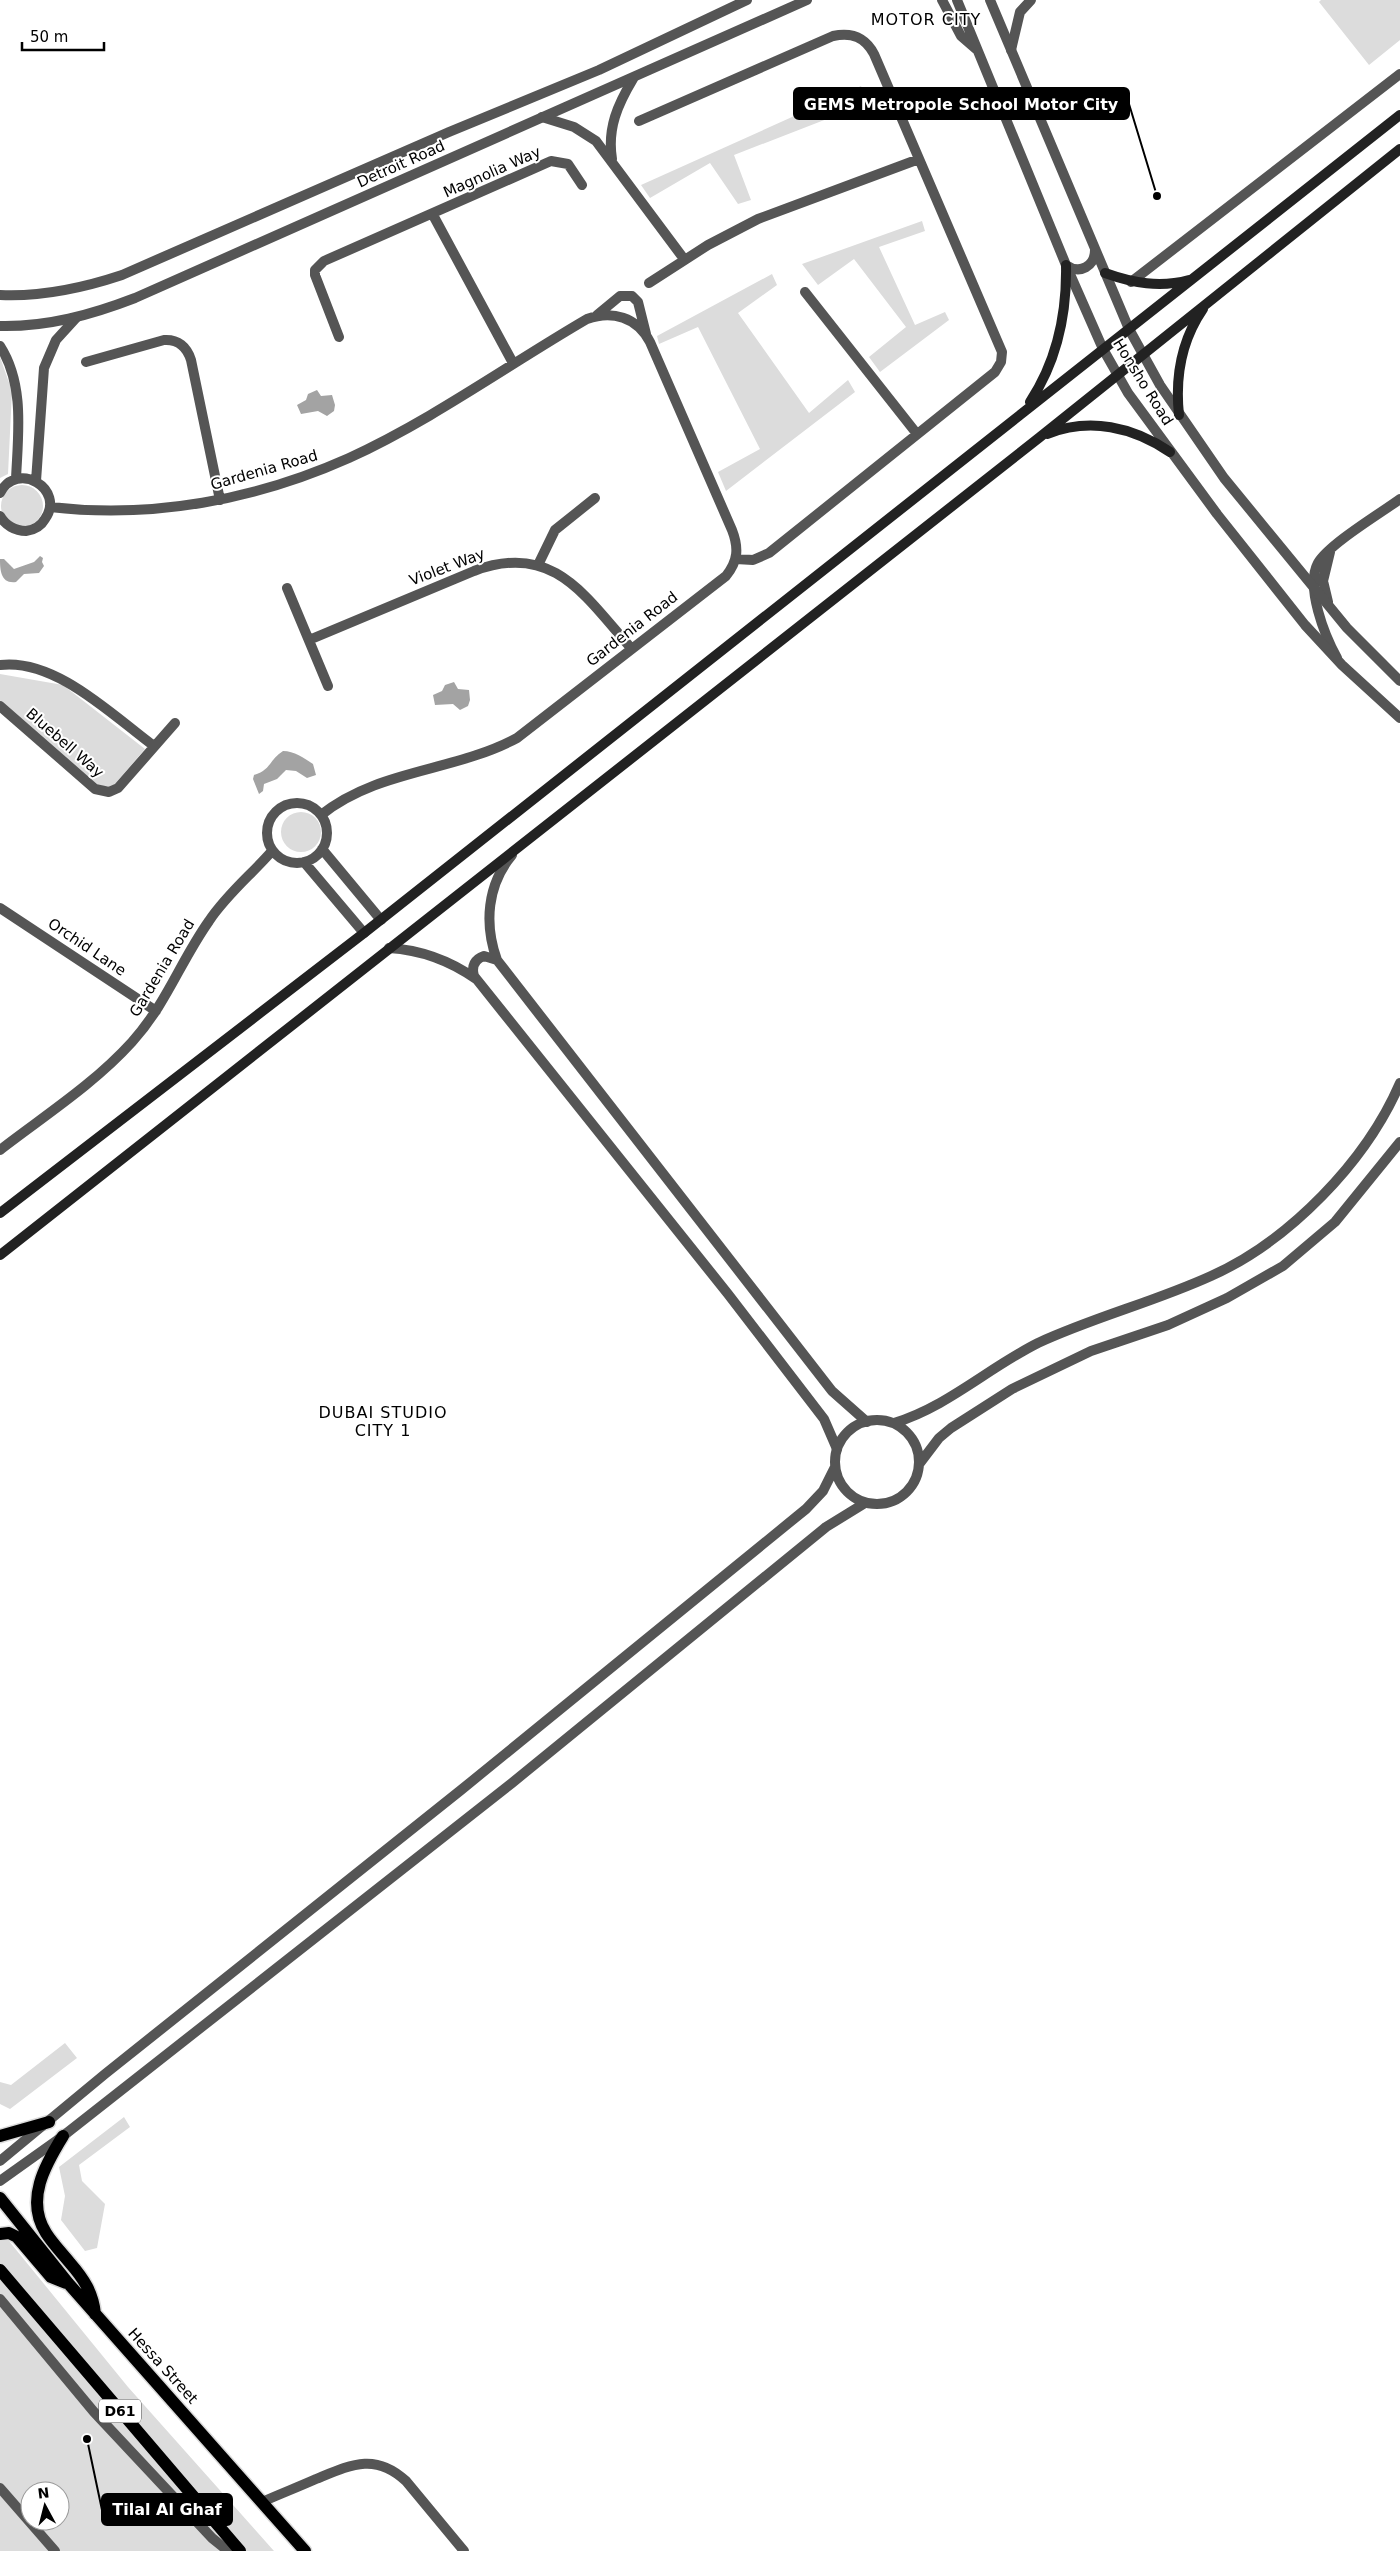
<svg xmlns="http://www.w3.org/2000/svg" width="1400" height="2551" font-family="'DejaVu Sans',sans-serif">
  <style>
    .green { fill: #dcdcdc; fill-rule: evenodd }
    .water { fill: #a3a3a3 }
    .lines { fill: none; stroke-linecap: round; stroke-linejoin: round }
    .primary-casing { stroke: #dbdbdb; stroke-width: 15 }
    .minor { stroke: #555; stroke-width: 10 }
    .tertiary { stroke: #555; stroke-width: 10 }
    .secondary { stroke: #222; stroke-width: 10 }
    .primary { stroke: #000; stroke-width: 12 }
    .labels { text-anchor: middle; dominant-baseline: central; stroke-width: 4; stroke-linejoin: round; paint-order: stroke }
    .shield { fill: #fff; stroke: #4c4c4c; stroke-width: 1 }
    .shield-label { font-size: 14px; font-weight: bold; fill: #000 }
    .street-label { font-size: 15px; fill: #000; stroke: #fff }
    .neighbourhood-label { font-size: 16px; letter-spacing: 1px; fill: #000; stroke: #fff }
    .leader { fill: none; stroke: #000; stroke-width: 2 }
    .callout-dot { fill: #000; stroke: #fff; stroke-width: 2 }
    .callout { fill: #000; stroke: #000; stroke-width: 2 }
    .callout-label { font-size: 16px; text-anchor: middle; font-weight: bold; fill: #fff }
  </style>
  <rect width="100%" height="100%" fill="#fff"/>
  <path class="green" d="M1321 0H1400V40L1369 65 1319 2Z
    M861 86 868 103 734 155 751 200 738 204 710 163 650 198 641 185Z
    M922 221 925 231 879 247 915 325 945 312 949 320 880 372 869 357 906 327 854 259 818 285 802 264Z
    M772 274 777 285 738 313 809 413 848 380 855 392 726 491 718 472 760 449 698 327 659 344 657 336Z
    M0 357 12 391 8 474 0 478Z
    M1 506a21 21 0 1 1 42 0a21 21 0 1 1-42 0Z
    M0 674 63 685 145 749 113 786 100 787 0 701Z
    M281 832a20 20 0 1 1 40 0a20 20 0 1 1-40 0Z
    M65 2043 77 2058 10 2109 0 2104V2082L11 2085Z
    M124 2117 130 2127 79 2165 82 2181 105 2204 97 2248 85 2251 61 2220 65 2196 59 2167Z
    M0 2230 128 2387 274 2551H0ZM30 2491H60V2521H30Z"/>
  <path class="water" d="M317 390 321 396 332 395 335 405 334 411 327 416 318 411 301 414 297 405 306 400 308 394Z
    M40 556 43 558 42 562 44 566 39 573 24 574 16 582C1 584 0 571 0 559H4L14 569 34 562Z
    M454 682 458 689 469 690 470 700 468 706 460 710 453 704 435 705 433 695 442 691 445 685Z
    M283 751C294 751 304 758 313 764L316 775 307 778 296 771 286 770 277 779 264 784 263 791 259 794 253 779 254 775C271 770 269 760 283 751Z"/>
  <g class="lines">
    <defs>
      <path id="primary" d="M0 2136 49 2122
        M63 2136C45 2165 25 2200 46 2233 53 2244 62 2253 70 2263 84 2279 93 2293 95 2314
        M0 2198 68 2283 305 2551
        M0 2234 9 2233 17 2237 51 2277 66 2283
        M0 2270 240 2551"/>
    </defs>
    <use href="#primary" class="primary-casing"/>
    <path class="minor" d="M1011 50 1020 12 1031 0
      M542 117 574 127 596 141 684 259
      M639 121 833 36C852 32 865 37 874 54L1002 352 1001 362 995 372 769 553 753 560 736 559
      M612 159C607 128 618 104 633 79
      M433 215 513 363
      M649 283 708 245 758 219 919 159
      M805 292 917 434
      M597 315 620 296H632L638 302 646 334
      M339 337 315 275V270L324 261 551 161 568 164 582 185
      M0 346C25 385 18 434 16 479
      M86 362 164 340C178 339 187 347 191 360L220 500
      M36 481 44 368 56 340 77 317
      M0 493C17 460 66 489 45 519 41 526 34 530 26 531 15 531 5 525 0 516
      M50 507C152 519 255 500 349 458 432 420 508 365 587 319 612 310 637 317 650 342L732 530C739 548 738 561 726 576L517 738C454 772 378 769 321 815
      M538 565 555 530 595 498
      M287 588 328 686
      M1328 602 1323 581 1330 552
      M309 640 474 571C553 541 585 596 631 648
      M1337 658C1325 636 1305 587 1318 563 1329 544 1381 513 1400 499
      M0 665C55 658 112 715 154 746
      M0 706 95 789 109 792 118 788 175 723
      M267 833a30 30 0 1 1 60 0a30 30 0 1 1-60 0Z
      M322 849 381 920
      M304 862 364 933
      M0 908 156 1011
      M389 948C422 950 449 960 476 979
      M497 960C484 924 487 885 512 855
      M0 1150C44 1116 94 1084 132 1042 167 1003 180 962 209 921 227 894 251 875 272 851
      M837 1449 824 1419 728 1294 474 976C471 966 475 959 484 956L497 960 832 1391 867 1422
      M0 2488 55 2551
      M262 2502C280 2494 298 2487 316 2479 350 2465 375 2452 406 2481L464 2551"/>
    <path class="tertiary" d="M942 0 961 36 976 49
      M957 0 1066 265 1103 349 1128 393 1217 514 1305 625 1342 665 1400 718
      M990 0 1129 329 1160 385 1224 478 1347 628 1400 681
      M1066 265C1080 275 1095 266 1095 250
      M1131 282 1400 74
      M0 295C42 297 83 288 122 275L449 132 599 70 747 0
      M0 326C47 327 91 315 135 298L807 0
      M835 1462a42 42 0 1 1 84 0a42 42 0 1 1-84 0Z
      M894 1423C947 1407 988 1368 1038 1343 1094 1317 1154 1302 1211 1276 1289 1241 1366 1162 1400 1083
      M920 1463 939 1438 951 1428 1012 1389 1091 1351 1168 1325 1227 1298 1283 1266 1335 1222 1400 1142
      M0 2161 105 2074 461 1790 806 1509 823 1491 835 1467
      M0 2181 63 2136 512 1783 826 1527 865 1503
      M0 2299 94 2412 212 2538 228 2551"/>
    <path class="secondary" d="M1105 273C1133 283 1160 288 1189 280
      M1030 402C1057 361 1067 314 1066 265
      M1179 415C1175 377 1181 341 1203 309
      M1047 434C1090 417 1133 427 1170 452
      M0 1213 364 933 1400 115
      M0 1255 1040 437 1400 149"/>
    <use href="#primary" class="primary"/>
  </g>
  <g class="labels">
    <rect class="shield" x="99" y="2399.5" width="42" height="23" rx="4"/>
    <g class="shield-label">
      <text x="120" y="2411">D61</text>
    </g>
    <g class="street-label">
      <text transform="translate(401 164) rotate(-24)">Detroit Road</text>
      <text transform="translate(492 172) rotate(-24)">Magnolia Way</text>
      <text transform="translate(1143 382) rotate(58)">Honsho Road</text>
      <text transform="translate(264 470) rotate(-16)">Gardenia Road</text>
      <text transform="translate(447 567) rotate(-21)">Violet Way</text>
      <text transform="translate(632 629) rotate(-38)">Gardenia Road</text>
      <text transform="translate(65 743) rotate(41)">Bluebell Way</text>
      <text transform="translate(87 947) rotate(34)">Orchid Lane</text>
      <text transform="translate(162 968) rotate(-59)">Gardenia Road</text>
      <text transform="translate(163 2366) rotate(48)">Hessa Street</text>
    </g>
    <g class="neighbourhood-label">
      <text x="926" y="19">MOTOR CITY</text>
      <text x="383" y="1412">DUBAI STUDIO<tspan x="383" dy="18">CITY 1</tspan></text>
    </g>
  </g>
  <path class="leader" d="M1157 196L1129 104M87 2439L102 2510"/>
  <g class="callout-dot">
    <circle cx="1157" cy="196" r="5"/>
    <circle cx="87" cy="2439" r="5"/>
  </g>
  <g class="callout">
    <rect x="794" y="88" width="335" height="31" rx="5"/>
    <rect x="102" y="2494" width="130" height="31" rx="5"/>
  </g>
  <g class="callout-label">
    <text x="961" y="110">GEMS Metropole School Motor City</text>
    <text x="167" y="2515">Tilal Al Ghaf</text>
  </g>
  <g transform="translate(45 2506) rotate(353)"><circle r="24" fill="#ffffff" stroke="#999999"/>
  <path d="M0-4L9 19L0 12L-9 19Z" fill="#000000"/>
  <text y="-8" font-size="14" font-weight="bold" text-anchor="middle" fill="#000000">N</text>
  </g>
  <path d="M22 42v8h82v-8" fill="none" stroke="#000000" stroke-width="2.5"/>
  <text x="30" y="42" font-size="15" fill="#000000" stroke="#ffffff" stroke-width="4" paint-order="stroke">50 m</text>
</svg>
